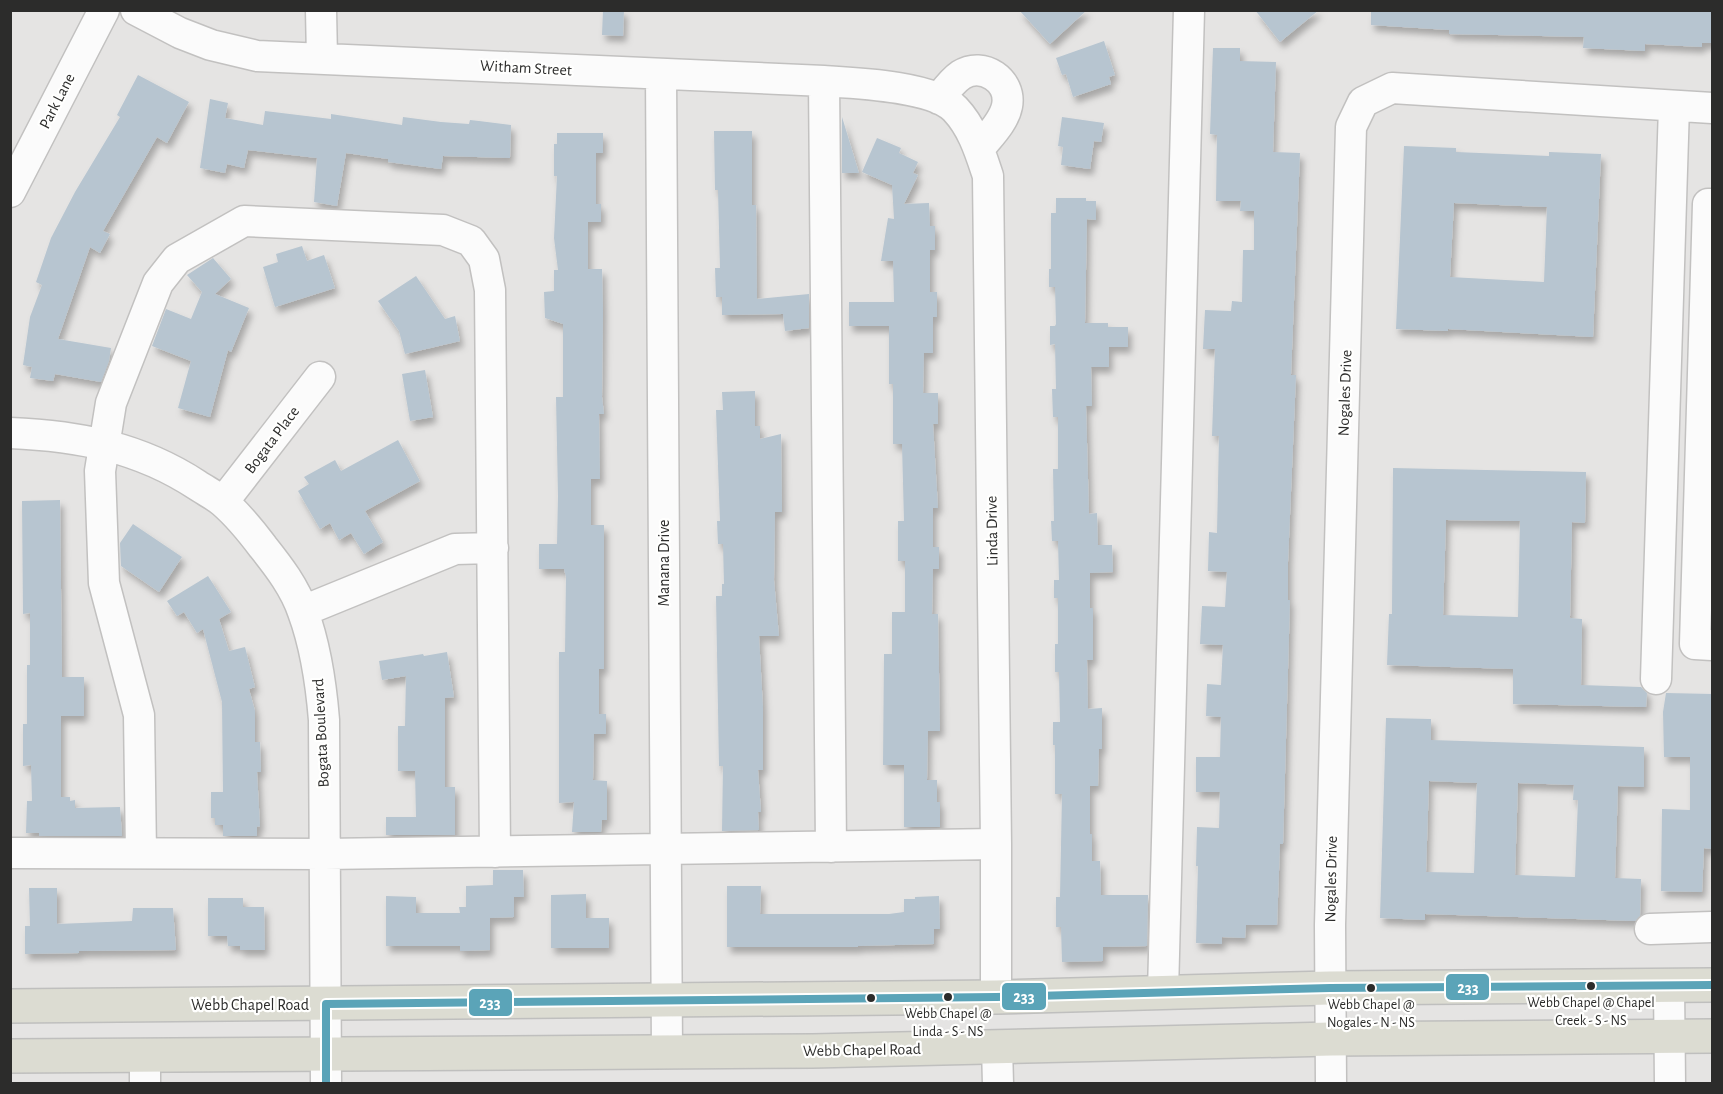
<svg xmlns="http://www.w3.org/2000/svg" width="1723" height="1094" font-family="'Alegreya Sans',sans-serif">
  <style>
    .building { fill: #b7c5d0; fill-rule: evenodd; filter: url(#shadow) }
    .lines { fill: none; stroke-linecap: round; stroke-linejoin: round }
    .minor-casing { stroke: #c2c1c0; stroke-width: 33 }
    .major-casing { stroke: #bfbfbe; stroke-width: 36 }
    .minor { stroke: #fbfbfb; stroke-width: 30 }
    .major { stroke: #dcdcd2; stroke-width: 33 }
    .bus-1-casing { stroke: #fffffe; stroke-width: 12 }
    .bus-1 { stroke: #5ba4b8; stroke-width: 8 }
    .bus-dot { fill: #2c2c2b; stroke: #fffffe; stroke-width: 2 }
    .labels { text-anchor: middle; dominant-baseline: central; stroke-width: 4.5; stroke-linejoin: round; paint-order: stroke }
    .bus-label { font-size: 14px; fill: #2c2c2b; stroke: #fffffe }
    .street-label { font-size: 16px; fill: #2c2c2b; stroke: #fffffe }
    .line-badge { stroke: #fffffe; stroke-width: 2 }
    .badge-label { font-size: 16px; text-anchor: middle; font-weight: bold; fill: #fff }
  </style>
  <defs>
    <filter id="shadow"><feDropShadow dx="3.5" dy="6" stdDeviation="3" flood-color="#0004"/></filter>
  </defs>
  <rect width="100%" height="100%" fill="#e5e4e3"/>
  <path class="building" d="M603 10H624L623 36 602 35Z
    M1019 10H1087L1050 44Z
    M1255 10H1319L1280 42Z
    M1371 10H1713V43H1702V47L1645 44V51L1583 48 1584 37 1449 34V30L1371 25Z
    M1104 41 1115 75 1109 77 1111 84 1073 97 1066 74 1062 75 1056 58Z
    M1213 48H1240V61L1276 62 1273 152 1300 153 1291 375H1296L1288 562V600H1290L1283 844H1280L1277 925H1246L1245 938 1222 937V944L1196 943 1198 866H1196L1197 827 1219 828 1220 792H1196V757H1220L1221 717 1206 716 1207 684 1221 685 1223 645 1200 644 1202 606 1225 607 1227 572 1208 571 1209 532 1217 533 1219 436H1212L1215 349H1203L1205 310 1231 311 1232 301 1242 302 1243 250H1254V211H1240L1241 201H1216L1217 135 1210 134Z
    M138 75 189 102 167 143 157 137 103 231 110 234 100 253 90 247 58 339 111 348 109 361 101 382 55 374 53 381 30 378 32 367 23 365 30 317 42 285 36 282 51 238 75 192 120 117 117 115Z
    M210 99 228 103 225 118 263 125 265 111 331 119V114L402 125 403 117 441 122 469 124 470 120 479 121 511 125 510 158 443 156 441 169 388 162V159L346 153 337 206 314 202 317 158 248 150 244 168 227 164 225 173 200 168Z
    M842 117 859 173H842Z
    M1062 117 1104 123 1101 142 1094 141 1090 169 1061 165 1063 147 1058 146Z
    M714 131H752V205H756L757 299 809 294V328L785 331 783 314 722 315V297H716L715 268H720L718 190H715Z
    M557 133H603V153H596V204H601V222H588V269H602L603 311 602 397 604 414H599L600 479H591V525H604V669H599V714H606V734H594L593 780 607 781V820H602L601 832H572L574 802 559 803V652H565L566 577 564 569H539V544H557L558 496 556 397H563V324L545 318 544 292 554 291V270H558L554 238 557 176H554V144H557Z
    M877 138 901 148 899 153 918 162 913 173 918 175 904 204 929 203 930 226H935V250H930V292H937V317H933V353H924L923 393H938V424H933L938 508H933V547H939V569H933L932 614H938L940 731H928L927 780H937V802H940V827H904V765H883L884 654H892V612H905V561H898V521H904L902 444H893V384H889V326H849V302H894L893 261H881L888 218 894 219 892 185 862 172Z
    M1404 146 1456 148V152L1549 156V152L1601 154 1593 337 1448 329V331L1396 329ZM1454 203 1547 207 1544 282 1450 277Z
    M1056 198H1086V201H1096V220L1087 219 1085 323H1108V327H1128V347H1109V367H1091L1092 406H1086L1089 514 1097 513 1098 545H1112L1113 572 1090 573V608H1093V660H1087L1088 709 1102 708V749H1099L1098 786H1090V834H1092V861H1100L1101 895H1148L1147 946 1103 947V961L1062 962 1061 927H1056V897H1060L1062 794H1055V745H1053V722H1060L1059 672H1055V644H1058V598H1054V580H1059L1058 541H1052L1051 521H1054L1053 469H1058V417H1053L1052 389H1056L1055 344 1050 345V326H1055L1056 324 1055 287H1049V269H1051V213H1056Z
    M302 246 307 261 324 255 335 288 275 307 263 267 278 262 276 254Z
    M213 258 231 279 215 294 249 308 231 352 228 350 210 417 178 408 191 361 152 346 166 309 191 319 202 292 187 275Z
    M416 276 445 319 455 316 460 341 405 354 399 331 378 301Z
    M425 370 433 417 410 421 402 374Z
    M755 391V426H760V439L781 434 782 512H775L774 580 779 636H759L763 708V770H758L761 812H758L759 830 722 831 723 766H719L716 596H722V584H724L723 544H718L717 521H720L716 410H723L722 392Z
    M398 440 420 481 365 511 383 542 364 554 351 533 339 540 330 523 320 529 298 491 309 484 304 477 335 460 341 471Z
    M1393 468 1586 472 1585 523 1572 522 1570 618 1582 619 1581 685 1641 687 1647 693 1646 707 1513 704V669L1387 665 1389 614H1392ZM1446 520 1520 521 1518 617 1443 615Z
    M60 500 62 677H84V716H61V797H70V801L75 800V808L120 807 122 836H39V833H26L27 801H32L31 765 23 766V724H27V665H30V613L23 614 22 501Z
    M133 524 182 557 159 592 121 566 120 543Z
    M208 576 231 612 219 619 229 651 245 647 255 687 249 689 255 711V742H260L261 772H257L260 826 257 827V836H223V825H215V818H211V792H223L222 702 203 629 197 633 184 612 177 616 167 601Z
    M447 652 454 697 445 698V787H455V835H386V817H416L415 771H398V726H405L406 676 382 680 379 661 423 654 424 656Z
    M1666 693 1713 694V849L1704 848 1702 892 1661 891 1662 809 1690 810V757H1664L1663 712Z
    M1386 718 1431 719V740L1644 747V787L1618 786 1615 878 1641 879 1640 916 1635 921 1425 914V920L1380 918ZM1429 781 1477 783 1474 873 1426 872ZM1518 783 1574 785 1573 800H1578L1575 877 1515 875Z
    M493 870H523L524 897H514V917L490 918V950L460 951V946H386V896L416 897V913H460L459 907H466V886L493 885Z
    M727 886H761L760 914H889L904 912V899H915V897L939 896 940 929H934V944L858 946V947H727Z
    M29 888H57V924L132 921 133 908H173L176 950 79 951V953L25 954V926H30Z
    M586 894V918H609V948H551V895Z
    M208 898H243V907H264L265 950H240V946H228L227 936H208Z"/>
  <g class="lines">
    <defs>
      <path id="minor" d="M136 10 180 33 211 45 257 56 824 81C856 83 933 86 955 109 973 128 980 152 988 176L996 844V997
        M321 10 322 58
        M661 75 667 1052
        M824 81 831 847
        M939 99C945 91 952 81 961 75 983 61 1012 81 1007 106 1004 122 988 137 979 149
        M10 192 104 10
        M1712 204H1708L1695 644 1712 645
        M10 433C79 436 139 447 197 485 206 491 216 496 223 502 238 515 251 531 263 547 279 567 295 588 303 612 316 647 321 683 324 720L326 1084
        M223 502 320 377
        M303 611 455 549 493 548
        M1656 679 1674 106
        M10 853 325 854 996 844
        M141 853 139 715 104 583 100 471 111 403 158 283 177 259 244 221 443 230 471 241 484 259 490 290 495 852
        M1650 929 1712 927
        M1669 985 1670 1084
        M1163 992 1189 10
        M997 1047 998 1084
        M145 1084V1056
        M1331 1084 1330 925 1351 127 1363 102 1392 88 1712 108"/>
      <path id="major" d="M10 1006 996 997 1330 988 1712 985
        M10 1056 813 1051 1331 1039 1712 1036"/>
    </defs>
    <use href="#minor" class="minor-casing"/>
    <use href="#major" class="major-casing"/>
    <use href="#minor" class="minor"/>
    <use href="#major" class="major"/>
    <defs>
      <path id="bus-1" d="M326 1084V1004L996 997 1330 988 1712 985"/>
    </defs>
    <use href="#bus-1" class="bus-1-casing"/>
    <use href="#bus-1" class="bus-1"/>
  </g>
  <g class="bus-dot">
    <circle cx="1591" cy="986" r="5"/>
    <circle cx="1371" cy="988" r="5"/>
    <circle cx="948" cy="997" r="5"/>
    <circle cx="871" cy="998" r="5"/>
  </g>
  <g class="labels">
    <g class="bus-label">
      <text x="1591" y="1003">Webb Chapel @ Chapel<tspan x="1591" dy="18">Creek - S - NS</tspan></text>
      <text x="1371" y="1005">Webb Chapel @<tspan x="1371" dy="18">Nogales - N - NS</tspan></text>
      <text x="948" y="1014">Webb Chapel @<tspan x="948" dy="18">Linda - S - NS</tspan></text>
    </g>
    <g class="street-label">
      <text transform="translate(526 68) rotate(3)">Witham Street</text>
      <text transform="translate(57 101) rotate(-63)">Park Lane</text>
      <text transform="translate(1345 393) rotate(-88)">Nogales Drive</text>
      <text transform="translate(272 440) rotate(-53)">Bogata Place</text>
      <text transform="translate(992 531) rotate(-91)">Linda Drive</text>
      <text transform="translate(664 563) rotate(-90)">Manana Drive</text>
      <text transform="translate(321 733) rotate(-93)">Bogata Boulevard</text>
      <text transform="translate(1331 879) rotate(-89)">Nogales Drive</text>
      <text x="250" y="1005">Webb Chapel Road</text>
      <text transform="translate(862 1050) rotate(-1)">Webb Chapel Road</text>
    </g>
  </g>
  <g class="line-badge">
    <rect x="1445" y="973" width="45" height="28" rx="6" fill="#5ba4b8"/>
    <rect x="1001" y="982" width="46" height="29" rx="6" fill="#5ba4b8"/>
    <rect x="468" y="988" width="45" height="29" rx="6" fill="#5ba4b8"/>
  </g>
  <g class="badge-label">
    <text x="1468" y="993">233</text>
    <text x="1024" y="1002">233</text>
    <text x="490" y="1008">233</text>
  </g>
  <rect width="1723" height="1094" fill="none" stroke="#2c2c2b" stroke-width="24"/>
</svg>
